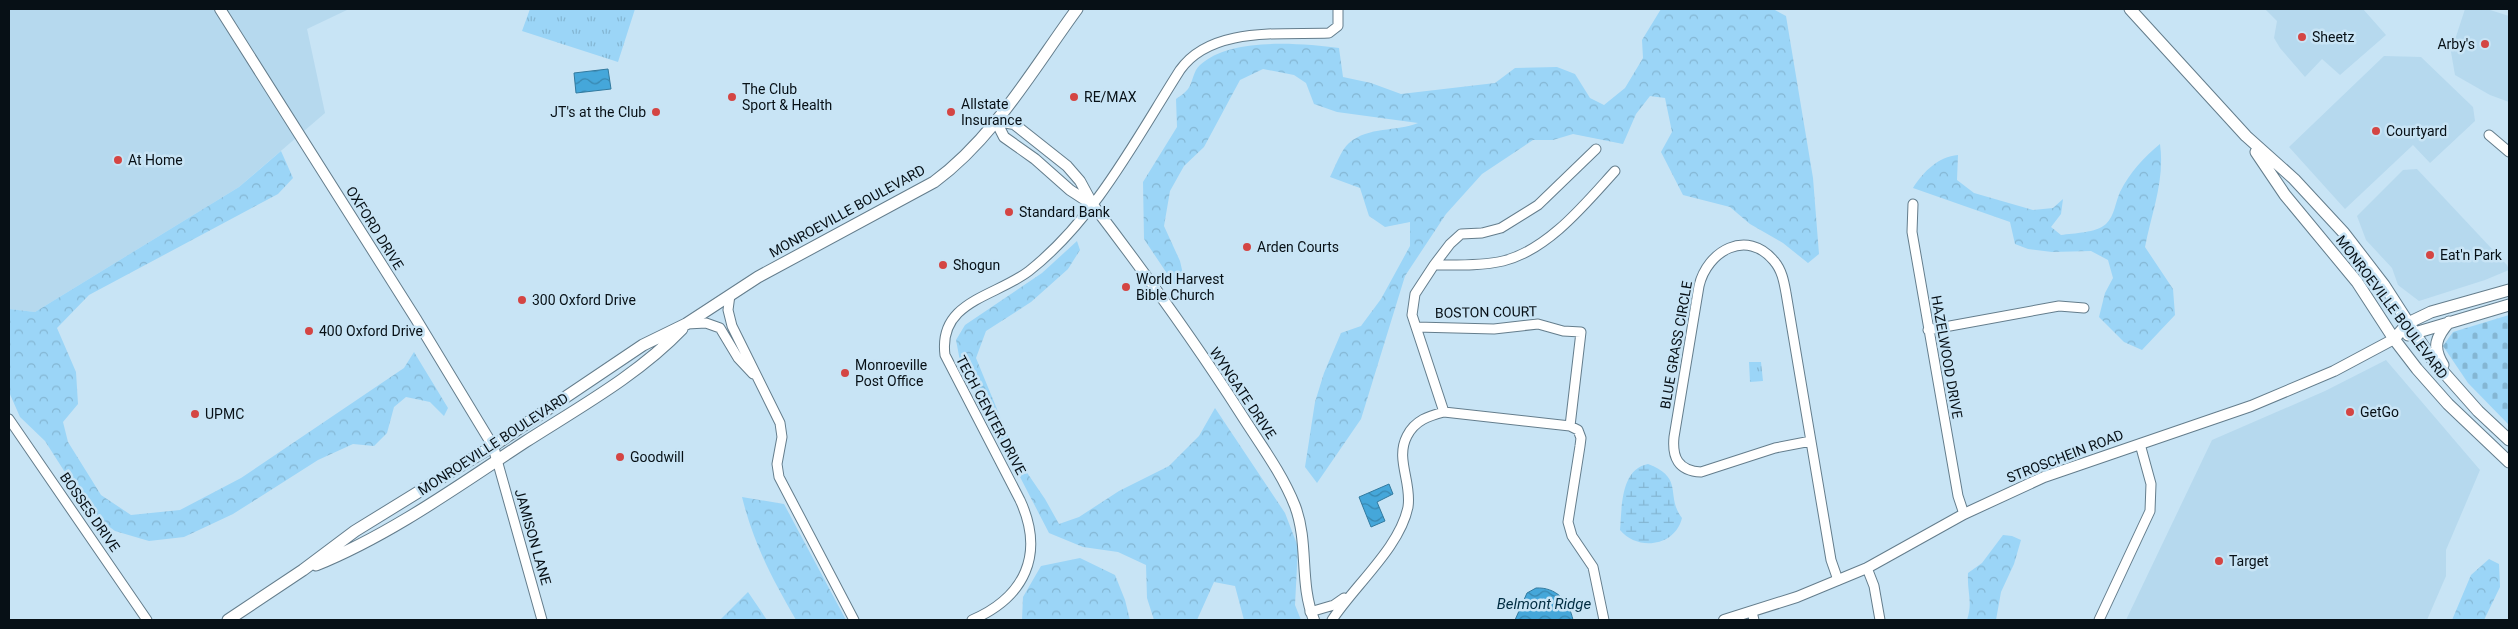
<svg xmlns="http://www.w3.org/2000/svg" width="2518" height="629" font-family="Roboto,sans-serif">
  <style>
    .built { fill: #b6d9ee }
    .forest { fill: url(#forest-crowns) }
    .wetland { fill: url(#wetland-marsh) }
    .cemetery { fill: url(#cemetery-stones) }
    .park { fill: url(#park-tufts) }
    .water { fill: url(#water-waves); stroke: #327a9f }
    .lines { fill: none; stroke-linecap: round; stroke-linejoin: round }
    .minor-casing { stroke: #647d8c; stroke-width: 11 }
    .tertiary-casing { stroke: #647d8c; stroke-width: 12 }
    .secondary-casing { stroke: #647d8c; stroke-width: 13 }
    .minor { stroke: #fff; stroke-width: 9 }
    .tertiary { stroke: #fff; stroke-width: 10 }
    .secondary { stroke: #fff; stroke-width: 11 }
    .poi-dot { fill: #d44543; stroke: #c8e4f5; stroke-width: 2 }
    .labels { text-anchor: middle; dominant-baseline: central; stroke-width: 5; stroke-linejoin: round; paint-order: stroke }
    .poi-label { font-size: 14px; fill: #071016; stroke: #c8e4f5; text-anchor: start }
    .street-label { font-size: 14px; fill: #071016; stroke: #c8e4f5 }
    .water-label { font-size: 15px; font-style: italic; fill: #012d42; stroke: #c8e4f5 }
  </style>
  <defs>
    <pattern id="forest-crowns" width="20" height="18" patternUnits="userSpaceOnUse" patternTransform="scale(1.25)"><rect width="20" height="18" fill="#9bd5f7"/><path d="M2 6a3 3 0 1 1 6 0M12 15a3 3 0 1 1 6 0" fill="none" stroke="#84b6d3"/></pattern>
    <pattern id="wetland-marsh" width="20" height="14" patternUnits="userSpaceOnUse" patternTransform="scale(1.25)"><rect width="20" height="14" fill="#9bd5f7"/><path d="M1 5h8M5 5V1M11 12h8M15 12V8" fill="none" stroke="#84b6d3"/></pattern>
    <pattern id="cemetery-stones" width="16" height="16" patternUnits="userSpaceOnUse" patternTransform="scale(1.25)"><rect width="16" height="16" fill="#9bd5f7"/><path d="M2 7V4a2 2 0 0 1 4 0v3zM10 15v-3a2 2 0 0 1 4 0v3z" fill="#84b6d3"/></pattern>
    <pattern id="park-tufts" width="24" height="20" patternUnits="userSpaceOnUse" patternTransform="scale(1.25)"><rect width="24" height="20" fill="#9bd5f7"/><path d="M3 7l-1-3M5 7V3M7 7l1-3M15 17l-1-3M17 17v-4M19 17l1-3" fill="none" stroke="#84b6d3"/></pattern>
    <pattern id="water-waves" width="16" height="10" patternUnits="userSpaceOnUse" patternTransform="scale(1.25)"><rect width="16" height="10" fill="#45a7da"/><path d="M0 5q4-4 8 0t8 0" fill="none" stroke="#3887b0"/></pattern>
  </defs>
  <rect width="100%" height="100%" fill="#c8e4f5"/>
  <path class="built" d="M9 9H349L307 29 325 113 239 187 35 312 9 309Z
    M2265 9H2363L2386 35 2340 75 2322 59 2305 77 2280 48 2274 38 2277 21Z
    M2465 9H2487L2509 16V102L2490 95 2455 75 2451 52Z
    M2384 56 2421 57 2473 107 2475 121 2430 163 2413 145 2345 209 2289 147Z
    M2417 169 2507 265 2509 270 2485 280 2419 301 2398 285 2392 268 2366 240 2357 216 2403 170Z
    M2386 360 2480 470 2446 550V576L2427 620H2126L2212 440 2325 391Z"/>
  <path class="forest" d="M1661 9H1773L1786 16 1813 178 1819 254 1808 263 1783 243 1750 224 1730 207 1683 195 1661 152 1672 132 1665 98 1650 96 1636 114 1623 144 1573 134 1553 140H1533L1482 174 1446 214 1405 276 1361 419 1317 483 1305 467 1315 402 1324 373 1341 333 1361 326 1381 299 1410 246V222L1385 227 1369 216 1360 188 1330 177C1335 167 1341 150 1349 143 1369 126 1396 132 1418 123L1337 112 1314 104 1306 83 1294 75 1263 69 1240 80 1204 147 1184 166 1170 191 1164 226 1180 261 1185 283 1174 284 1144 239 1143 182 1177 127 1176 99C1180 96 1185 93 1188 89 1193 82 1193 71 1200 65 1230 37 1300 43 1339 48L1343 77 1371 83 1401 94 1495 83 1515 68 1557 67 1575 74 1590 98 1604 105 1625 88 1643 58 1642 40Z
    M2160 144C2165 180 2152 211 2145 247L2173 289 2175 315 2142 350 2124 342 2099 317 2105 293 2113 278 2108 260 2091 251 2052 252 2028 249 2015 244 2010 222 1913 188C1924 171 1938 157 1958 155L1957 180 1974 193 2033 210 2053 208 2063 199 2061 214 2051 227 2061 235C2074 233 2096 233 2106 224 2115 215 2115 203 2120 192 2130 172 2144 157 2160 144Z
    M281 151 293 178 278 194 89 295 57 328 76 372 78 404 63 422 68 442 101 495 131 515 180 510 241 478 404 368 414 352 448 408 444 416 430 402 406 397 394 407 387 433 374 446 353 444 318 460 233 514 184 537 149 541 115 531 91 513 45 441 20 417 9 392V309L35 312 239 187Z
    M1077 241 1080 250 1068 269 1031 302 986 331 976 358 1017 458 1045 499 1059 524 1079 517 1119 491 1169 466 1199 436 1215 408 1285 513 1298 547 1295 605 1301 620H1244L1235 586 1214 582 1197 620H1154L1147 598 1146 565 1118 552 1083 547 1049 533 960 361 956 340 965 325 1042 273Z
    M742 497 784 504 846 620H796C772 578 754 545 742 497Z
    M2003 535 2012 536 2021 540 2014 564 2001 592 1996 620H1967C1973 602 1967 593 1968 573L1982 563Z
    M1080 558 1115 575 1125 600 1130 620H1022L1023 597 1041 566Z
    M2489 559 2499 564 2500 587 2484 620H2452L2471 575Z
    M748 592 767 620H720Z"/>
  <path class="wetland" d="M1648 464C1685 478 1665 496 1682 518 1675 547 1637 551 1620 530 1622 509 1620 469 1648 464Z"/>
  <path class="cemetery" d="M2509 315V425L2468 383 2443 346 2453 332Z"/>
  <path class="park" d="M530 9H635L618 62 522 31Z
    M1749 362H1761L1763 381 1750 382Z"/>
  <path class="water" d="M608 69 611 89 576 93 574 73Z
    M1389 484 1393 494 1377 502 1385 521 1371 527 1359 497Z
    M1536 588C1556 587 1569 601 1573 620H1515L1527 593Z"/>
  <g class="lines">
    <defs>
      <path id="minor" d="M2489 135 2509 152
        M1913 204 1912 232 1958 496 1964 514
        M1434 265 1450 244 1461 234 1482 233 1501 228 1538 205 1596 149
        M730 295 728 310 732 326 780 423 782 437 777 464 779 477 854 620
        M687 324 706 323 720 328 738 358 753 374
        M1416 327 1494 329 1538 324 1563 331 1581 332 1570 426
        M1928 330 2059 306 2084 308
        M1444 412 1412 315 1415 294 1434 265C1456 265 1481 266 1503 261 1548 250 1585 204 1615 171
        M9 419 147 620
        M1811 441 1775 448 1701 472C1678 471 1672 457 1674 437L1699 286C1707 251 1747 228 1774 261 1782 270 1784 282 1786 293L1831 560 1838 580
        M497 460 542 620
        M1867 568 1874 586 1880 620
        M1310 612 1334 605 1344 598
        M1752 612 1754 620
        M972 620C1025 597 1045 554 1020 500L945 355C938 301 995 297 1029 271 1095 219 1136 139 1180 70 1211 26 1281 35 1329 33L1338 26V9
        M1332 620C1355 585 1400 547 1408 507 1412 482 1395 459 1407 436 1415 420 1429 416 1444 412L1570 426 1578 430 1581 438 1580 446 1568 522 1572 536 1593 567 1604 620
        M2099 620 2150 511 2151 484 2140 444"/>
      <path id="tertiary" d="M220 9 416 319 493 446 497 460
        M996 121 1014 124 1067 166 1080 181 1093 205C1145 273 1195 342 1241 414 1260 444 1282 473 1295 506 1309 543 1299 583 1314 620
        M996 121 1004 137 1035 159 1070 190 1093 205
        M1724 620 1797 597 1867 568 1964 514 2044 477 2251 406 2334 371 2394 339"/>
      <path id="secondary" d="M2130 9 2246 136 2294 179 2344 233 2384 285 2431 358 2478 411 2509 440
        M2256 152 2285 195 2357 282 2394 339 2417 369 2448 404 2509 462
        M2408 335 2509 305
        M2394 339 2408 323 2431 312 2509 290
        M2443 365C2432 347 2436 337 2449 322
        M316 565C390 535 458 486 525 442 578 408 638 375 682 329
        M228 620 303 570 355 531 493 446 643 345 686 324 758 277 934 182C994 138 1033 69 1077 9"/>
    </defs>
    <use href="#minor" class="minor-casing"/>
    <use href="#tertiary" class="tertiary-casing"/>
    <use href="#secondary" class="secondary-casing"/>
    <use href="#minor" class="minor"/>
    <use href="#tertiary" class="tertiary"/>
    <use href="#secondary" class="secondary"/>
  </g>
  <g class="poi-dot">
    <circle cx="2302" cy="37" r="5"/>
    <circle cx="2485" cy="44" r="5"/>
    <circle cx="732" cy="97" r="5"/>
    <circle cx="1074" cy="97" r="5"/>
    <circle cx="656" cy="112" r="5"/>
    <circle cx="951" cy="112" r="5"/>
    <circle cx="2376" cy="131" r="5"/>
    <circle cx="118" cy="160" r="5"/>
    <circle cx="1009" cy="212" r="5"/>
    <circle cx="1247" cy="247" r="5"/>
    <circle cx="2430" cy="255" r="5"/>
    <circle cx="943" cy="265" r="5"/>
    <circle cx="1126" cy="287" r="5"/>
    <circle cx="522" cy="300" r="5"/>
    <circle cx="309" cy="331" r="5"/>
    <circle cx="845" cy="373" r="5"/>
    <circle cx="2350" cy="412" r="5"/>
    <circle cx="195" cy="414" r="5"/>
    <circle cx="620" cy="457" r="5"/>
    <circle cx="2219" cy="561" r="5"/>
  </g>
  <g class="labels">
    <g class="poi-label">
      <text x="2312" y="37">Sheetz</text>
      <text x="2475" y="44" text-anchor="end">Arby's</text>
      <text x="742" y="89">The Club<tspan x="742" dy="16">Sport &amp; Health</tspan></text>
      <text x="1084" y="97">RE/MAX</text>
      <text x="961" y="104">Allstate<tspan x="961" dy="16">Insurance</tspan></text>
      <text x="646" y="112" text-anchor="end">JT's at the Club</text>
      <text x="2386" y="131">Courtyard</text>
      <text x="128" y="160">At Home</text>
      <text x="1019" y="212">Standard Bank</text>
      <text x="1257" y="247">Arden Courts</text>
      <text x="2440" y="255">Eat'n Park</text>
      <text x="953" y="265">Shogun</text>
      <text x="1136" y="279">World Harvest<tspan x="1136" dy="16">Bible Church</tspan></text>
      <text x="532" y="300">300 Oxford Drive</text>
      <text x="319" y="331">400 Oxford Drive</text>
      <text x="855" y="365">Monroeville<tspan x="855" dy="16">Post Office</tspan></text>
      <text x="2360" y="412">GetGo</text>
      <text x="205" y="414">UPMC</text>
      <text x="630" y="457">Goodwill</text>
      <text x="2229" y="561">Target</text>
    </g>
    <g class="street-label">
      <text transform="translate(847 211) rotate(-29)">MONROEVILLE BOULEVARD</text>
      <text transform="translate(375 228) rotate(58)">OXFORD DRIVE</text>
      <text transform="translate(2392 307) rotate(53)">MONROEVILLE BOULEVARD</text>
      <text transform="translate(1486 312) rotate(-1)">BOSTON COURT</text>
      <text transform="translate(1676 345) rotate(-80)">BLUE GRASS CIRCLE</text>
      <text transform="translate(1947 357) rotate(80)">HAZELWOOD DRIVE</text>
      <text transform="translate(1243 393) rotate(56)">WYNGATE DRIVE</text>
      <text transform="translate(991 415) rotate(62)">TECH CENTER DRIVE</text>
      <text transform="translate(493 444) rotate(-33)">MONROEVILLE BOULEVARD</text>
      <text transform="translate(2065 456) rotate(-21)">STROSCHEIN ROAD</text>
      <text transform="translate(90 512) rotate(55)">BOSSES DRIVE</text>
      <text transform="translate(533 537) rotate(74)">JAMISON LANE</text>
    </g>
    <g class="water-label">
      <text x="1544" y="604">Belmont Ridge</text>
    </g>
  </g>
  <rect width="2518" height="629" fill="none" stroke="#071016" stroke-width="20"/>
</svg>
